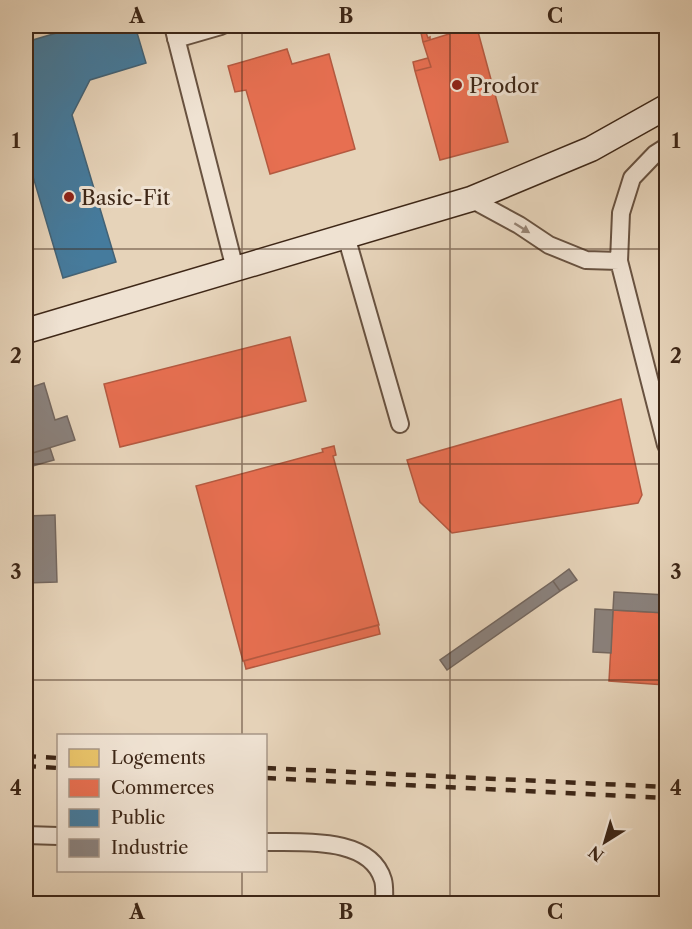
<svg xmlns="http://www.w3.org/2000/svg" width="692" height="929" font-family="'Libre Caslon Text',serif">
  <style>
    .homes { fill: #e9c46a; stroke: #b69551; stroke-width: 1.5 }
    .shops { fill: #e76f51; stroke: #b45940; stroke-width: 1.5 }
    .public { fill: #457b9d; stroke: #436275; stroke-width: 1.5 }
    .industry { fill: #8a817c; stroke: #73665e; stroke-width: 1.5 }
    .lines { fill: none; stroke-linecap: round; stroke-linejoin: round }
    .minor-casing { stroke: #685240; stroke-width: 20 }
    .secondary-casing { stroke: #3e2717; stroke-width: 27 }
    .minor { stroke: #efe2d2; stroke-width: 16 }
    .secondary { stroke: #efe2d2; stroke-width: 24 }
    .rail { stroke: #3e2717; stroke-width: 4.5; stroke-dasharray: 10 10; stroke-linecap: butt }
    .oneway { fill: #968474 }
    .grid { fill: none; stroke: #3e2717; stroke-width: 1.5; stroke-opacity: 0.55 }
    .poi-dot { fill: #8f2418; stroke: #efe2d2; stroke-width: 2 }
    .labels { text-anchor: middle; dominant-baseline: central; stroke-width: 6; stroke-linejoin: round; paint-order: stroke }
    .poi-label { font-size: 21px; fill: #3e2717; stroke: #efe2d2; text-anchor: start }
    .neatline { fill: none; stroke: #3e2717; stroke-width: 2 }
    .grid-label { font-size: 20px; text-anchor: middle; font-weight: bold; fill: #3e2717 }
  </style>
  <rect width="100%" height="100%" fill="#e6d3b9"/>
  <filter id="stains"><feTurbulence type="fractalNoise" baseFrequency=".00333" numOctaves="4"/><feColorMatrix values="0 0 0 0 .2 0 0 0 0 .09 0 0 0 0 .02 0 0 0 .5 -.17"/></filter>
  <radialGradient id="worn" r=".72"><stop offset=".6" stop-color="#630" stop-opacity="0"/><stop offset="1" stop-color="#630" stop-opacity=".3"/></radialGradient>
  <path class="homes" d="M26 271 30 287 26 289Z"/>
  <path class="shops" d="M446 26H487L477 28 508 142 440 160 415 71 431 67 423 42 449 34Z
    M424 27 428 38 430 37V40L423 42 420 28Z
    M287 49 292 64 329 54 355 149 270 174 246 90 235 92 228 66Z
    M428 58 431 67 415 71 413 62Z
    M290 337 306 401 120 447 104 384Z
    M621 399 642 495 638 503 452 533 420 502 407 460Z
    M334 446 336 455 333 456 379 625 243 661 196 486 323 452 322 449Z
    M613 610 666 613 665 685 609 681Z
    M378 625 380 634 246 669 244 661Z"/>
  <path class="public" d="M80 26H135L146 63 90 80 72 115 116 262 63 278 26 153V54L33 40Z"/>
  <path class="industry" d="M44 383 55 420 67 416 75 440 26 455V389Z
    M50 448 54 460 29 467 26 455Z
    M55 515 57 582 26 583V516Z
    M569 569 577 580 560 591 553 581Z
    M553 581 560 591 447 670 440 660Z
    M614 592 666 595V613L613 610Z
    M595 609 613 610 611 653 593 652Z"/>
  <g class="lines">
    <defs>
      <path id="minor" d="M173 26 235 269
        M176 39 221 26
        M666 147 655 154 632 178 621 213 619 261 666 445
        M471 199 519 225 549 245 586 260 619 261
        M346 236 400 424
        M26 835 58 836
        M266 842C302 843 370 836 383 880 385 887 384 896 384 904"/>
      <path id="secondary" d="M26 331 471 199 591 149 666 107"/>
    </defs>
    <use href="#minor" class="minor-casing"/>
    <use href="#secondary" class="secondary-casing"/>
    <use href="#minor" class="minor"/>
    <use href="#secondary" class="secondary"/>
    <path class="rail" d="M26 756 58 758
      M26 766 58 768
      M266 768 666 787
      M266 778 666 798"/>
  </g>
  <defs><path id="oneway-solid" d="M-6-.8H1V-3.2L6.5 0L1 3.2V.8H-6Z" transform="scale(1.5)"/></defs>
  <use class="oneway" href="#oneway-solid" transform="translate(522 228) rotate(32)"/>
  <path class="grid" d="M242 26V736M450 26V904M26 249H666M26 464H666M26 680H666M242 870V904"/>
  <g class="poi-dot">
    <circle cx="457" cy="85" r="6"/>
    <circle cx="69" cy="197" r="6"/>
  </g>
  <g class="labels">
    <g class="poi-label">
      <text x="469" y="85">Prodor</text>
      <text x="81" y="197">Basic-Fit</text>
    </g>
  </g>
  <rect width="692" height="929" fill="none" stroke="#e6d3b9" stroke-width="66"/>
  <rect x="57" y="734" width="210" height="138" fill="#efe2d2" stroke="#a89787" stroke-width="1.5"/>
  <rect x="69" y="749" width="30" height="18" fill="#e9c46a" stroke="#a89787" stroke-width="1.5"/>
  <text x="111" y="764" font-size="18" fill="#3e2717">Logements</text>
  <rect x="69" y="779" width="30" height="18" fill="#e76f51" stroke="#a89787" stroke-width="1.5"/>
  <text x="111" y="794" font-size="18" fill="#3e2717">Commerces</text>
  <rect x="69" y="809" width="30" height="18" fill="#457b9d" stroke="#a89787" stroke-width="1.5"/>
  <text x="111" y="824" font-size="18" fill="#3e2717">Public</text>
  <rect x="69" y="839" width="30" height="18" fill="#8a817c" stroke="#a89787" stroke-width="1.5"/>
  <text x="111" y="854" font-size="18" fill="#3e2717">Industrie</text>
  <g transform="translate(605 842) rotate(217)" stroke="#efe2d2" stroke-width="4.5" paint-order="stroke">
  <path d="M0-4.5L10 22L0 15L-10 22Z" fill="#3e2717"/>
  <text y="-9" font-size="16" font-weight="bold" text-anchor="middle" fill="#3e2717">N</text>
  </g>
  <rect x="33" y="33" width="626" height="863" class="neatline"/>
  <g class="grid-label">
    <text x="137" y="23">A</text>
    <text x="346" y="23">B</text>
    <text x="555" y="23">C</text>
    <text x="16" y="148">1</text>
    <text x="676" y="148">1</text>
    <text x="16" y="363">2</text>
    <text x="676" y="363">2</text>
    <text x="16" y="579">3</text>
    <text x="676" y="579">3</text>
    <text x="16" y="795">4</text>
    <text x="676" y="795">4</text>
    <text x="137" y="919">A</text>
    <text x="346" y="919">B</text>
    <text x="555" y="919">C</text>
  </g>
  <rect width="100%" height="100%" filter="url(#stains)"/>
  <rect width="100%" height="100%" fill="url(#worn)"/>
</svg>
